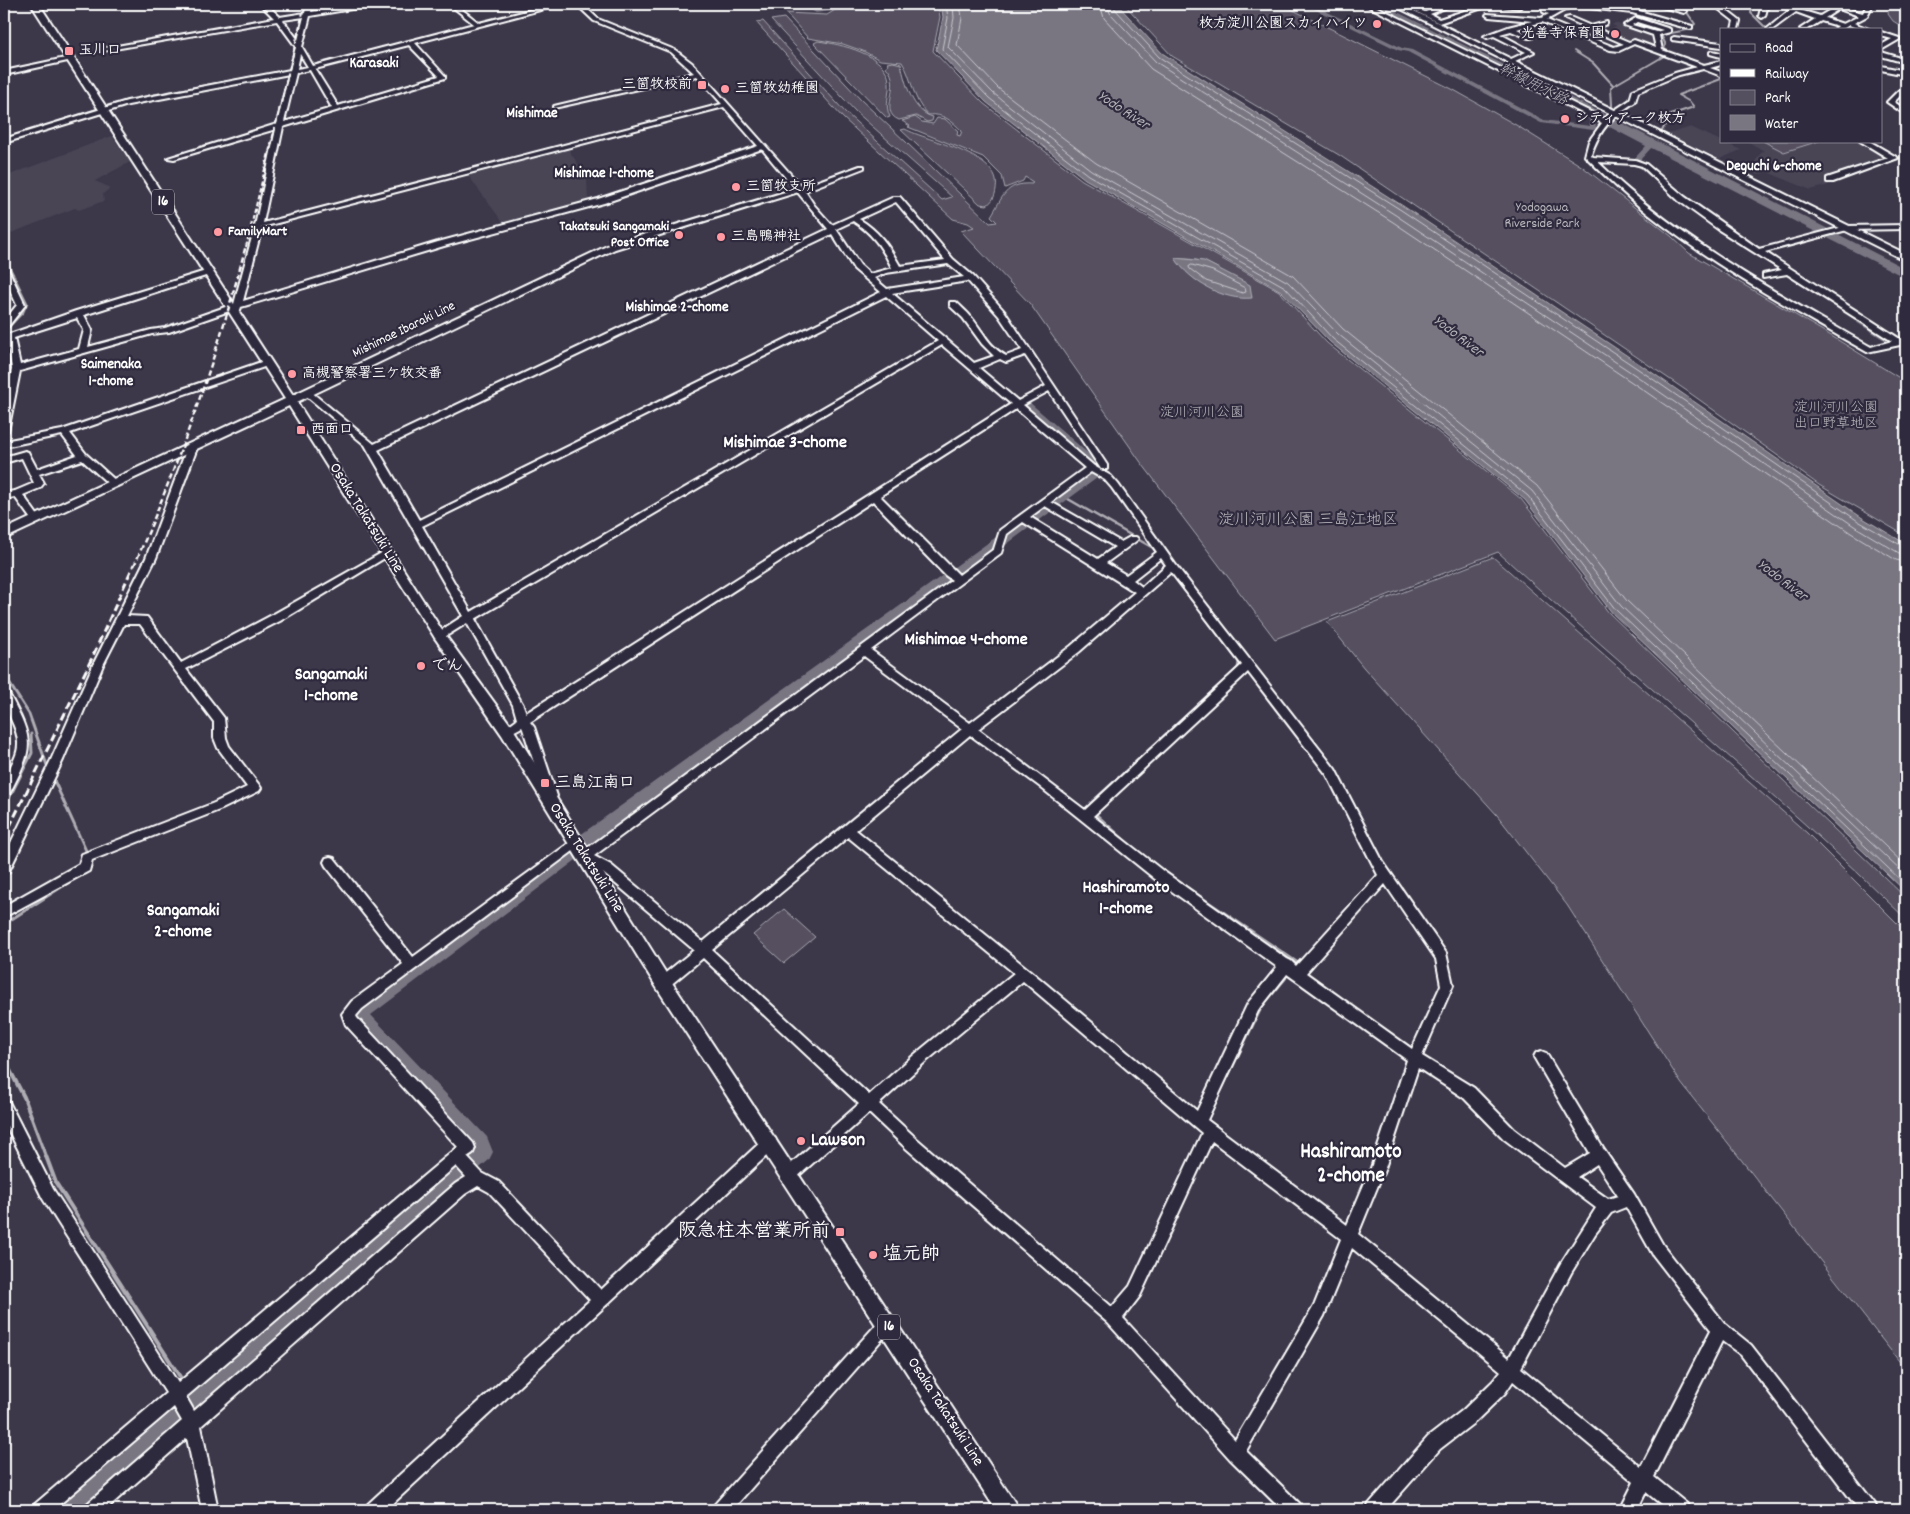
<svg xmlns="http://www.w3.org/2000/svg" width="1910" height="1514" font-family="Dekko,'Klee One',sans-serif">
  <style>
    .built { fill: #494455 }
    .green { fill: #555060; stroke: #aaa8b0; fill-rule: evenodd }
    .water { fill: #797682; stroke: #afadb4 }
    .lines { fill: none; stroke-linecap: round; stroke-linejoin: round }
    .shore { stroke: #c9c8cd; stroke-width: 1 }
    .stream-far3 { stroke: #afadb4; stroke-width: 2 }
    .stream-far2 { stroke: #afadb4; stroke-width: 2.5 }
    .stream-far1 { stroke: #afadb4; stroke-width: 3 }
    .stream { stroke: #afadb4; stroke-width: 4 }
    .canal { fill: #797682; fill-rule: evenodd }
    .river { fill: #797682; fill-rule: evenodd }
    .minor-casing { stroke: #fff; stroke-width: 4 }
    .major-casing { stroke: #fff; stroke-width: 4 }
    .minor { fill: #2f2a3d; fill-rule: evenodd }
    .major { fill: #2f2a3d; fill-rule: evenodd }
    .rail-far2 { stroke: #fff; stroke-width: 2; stroke-dasharray: 4.5 2.5; stroke-linecap: butt }
    .rail-far1 { stroke: #fff; stroke-width: 2.5; stroke-dasharray: 5.5 3; stroke-linecap: butt }
    .rail { stroke: #fff; stroke-width: 3; stroke-dasharray: 8 4; stroke-linecap: butt }
    .poi-dot { fill: #ff9aa2; stroke: #2f2a3d; stroke-width: 2 }
    .labels { text-anchor: middle; dominant-baseline: central; stroke-width: 4.5; stroke-linejoin: round; paint-order: stroke }
    .far-poi-label { font-size: 14px; font-weight: bold; fill: #fff; stroke: #2f2a3d; text-anchor: start }
    .far-park-label { font-size: 14px; fill: #bbb9bf; stroke: #2f2a3d }
    .far-street-label { font-size: 14px; fill: #fff; stroke: #2f2a3d }
    .far-neighbourhood-label { font-size: 15px; font-weight: bold; fill: #fff; stroke: #2f2a3d }
    .far-water-label { font-size: 15px; font-style: italic; fill: #b5b4ba; stroke: #2f2a3d }
    .shield { fill: #2f2a3d; stroke: #c1bfc5; stroke-width: 1 }
    .shield-label { font-size: 15px; font-weight: bold; fill: #fff }
    .street-label { font-size: 16px; fill: #fff; stroke: #2f2a3d }
    .park-label { font-size: 16px; fill: #bbb9bf; stroke: #2f2a3d }
    .poi-label { font-size: 16px; font-weight: bold; fill: #fff; stroke: #2f2a3d; text-anchor: start }
    .neighbourhood-label { font-size: 18px; font-weight: bold; fill: #fff; stroke: #2f2a3d }
    .near-poi-label { font-size: 19px; font-weight: bold; fill: #fff; stroke: #2f2a3d; text-anchor: start }
    .near-neighbourhood-label { font-size: 21px; font-weight: bold; fill: #fff; stroke: #2f2a3d }
  </style>
  <rect width="100%" height="100%" fill="#3c3749"/>
  <filter id="ink" filterUnits="userSpaceOnUse"><feTurbulence type="fractalNoise" baseFrequency=".02" numOctaves="2"/><feDisplacementMap in="SourceGraphic" scale="10" xChannelSelector="R" yChannelSelector="G"/><feConvolveMatrix kernelMatrix="1 2 1 2 8 2 1 2 1" color-interpolation-filters="sRGB"/></filter>
  <g filter="url(#ink)">
    <path class="built" d="M1615 23 1654 35 1657 49 1632 40 1628 43 1604 32 1617 27 1612 25Z
      M1691 127 1721 141 1741 150 1720 159 1668 134Z
      M112 136 130 162 95 181 109 187V189L103 194 104 201 79 210 75 208 4 236V177Z
      M1747 141H1857L1889 158 1827 181 1829 185 1811 190 1767 172 1758 175 1749 171 1760 154 1764 151Z
      M567 147 587 178 588 201 504 224 467 174Z"/>
    <path class="green" d="M871 4H938L940 17 933 51 983 103 1082 180 1279 291 1327 343 1521 499 1609 613 1906 898V919C1775 791 1633 676 1498 552L1275 639 1140 461 1030 304 961 231 974 227 968 223 953 219 843 118 756 22 763 21 845 112 942 200 952 197 855 111 771 20 784 18 861 100 906 142 990 223 997 222 991 216C1002 199 1005 182 1032 184L1033 182 1025 177 1023 181 1005 188 1002 176 983 157 908 127 910 126 902 121 915 117 922 122 933 124 937 118 945 119 958 131 957 135 960 136 962 131C952 121 943 113 928 115 912 100 913 79 902 62L880 60 863 51 843 44 808 38 786 13 827 15 835 10ZM1176 259C1213 257 1226 274 1252 297 1226 301 1189 281 1176 259Z
      M1124 4H1281L1452 89 1516 125 1583 167 1671 236 1689 253 1828 334 1906 382V536L1819 485 1687 391 1339 155 1172 56Z
      M1889 4H1906V29L1893 21 1888 14Z
      M818 41C839 44 888 54 889 82 890 96 884 104 890 117L887 118 814 43Z
      M893 62 901 64C905 82 912 112 933 117L932 121 927 122 916 116 899 120C877 111 904 85 886 67L888 64 887 63Z
      M905 129C927 141 1003 155 996 189 995 196 993 201 987 205L980 204 901 130Z
      M1763 141H1819L1784 152Z
      M1493 557 1807 833 1906 932V1370L1681 1083 1567 905 1497 815 1364 668 1327 622Z
      M784 909 815 937 784 963 753 935Z"/>
    <path class="water" d="M941 4H1117L1162 53 1403 206 1647 369 1861 517 1906 544V892L1613 614 1525 500 1330 342 1281 291 1085 179 986 102 936 50 943 17Z
      M1175 258 1204 261 1250 285 1252 298C1224 301 1190 282 1175 258Z"/>
    <g class="lines">
      <path class="shore" d="M946 4 948 18 942 49 989 98 1088 175 1285 287 1333 339 1528 496 1616 610 1906 885
        M953 4 954 18 948 47 993 93 1091 170 1288 282 1338 334 1532 491 1621 606 1906 876
        M960 4 962 18 957 45 998 88 1096 163 1293 276 1343 329 1537 486 1627 601 1906 866
        M1100 4 1104 18 1151 69 1393 222 1636 385 1851 533 1896 560 1906 562
        M1107 4 1110 13 1156 62 1397 216 1641 379 1854 526 1899 553 1906 554
        M1114 4 1115 9 1159 57 1401 210 1644 373 1858 521 1906 548
        M1192 265 1213 271 1245 288 1246 292 1243 293 1206 281 1190 269 1189 267Z"/>
      <path class="stream-far3" d="M1753 4 1751 13 1767 29
        M475 24 553 4
        M1574 51 1593 63 1613 85
        M294 69 318 65
        M1613 122 1611 87 1664 56 1665 43 1661 35 1687 30 1695 24 1684 8 1674 4
        M1662 131 1670 115 1694 107 1690 102 1678 95 1721 79
        M1653 135 1833 225
        M4 139 109 105 151 95 256 76"/>
      <path class="stream-far2" d="M4 256 27 303 23 312 4 332
        M1063 496 1153 548 1166 566"/>
      <path class="stream-far1" d="M1165 564 1168 568
        M4 675 29 714 49 771
        M52 776 88 855
        M4 808 32 753 31 734
        M1132 847 1089 808 1091 803 1238 668 1239 662 1184 589
        M1161 870 1298 963 1294 967
        M87 871 92 866 90 861
        M4 924 77 877
        M1284 979 1290 972"/>
      <path class="stream" d="M4 1059 24 1097 56 1183 184 1383
        M1215 1102 1261 1007 1285 978
        M1208 1117 1207 1120 1229 1137
        M189 1390 193 1397"/>
      <path class="canal" d="M1304 4H1311L1402 48 1412 50 1544 120 1590 126 1589 120 1592 118 1595 120 1596 128 1593 130 1541 123 1408 52 1398 50Z
        M1611 121H1615L1616 122 1613 124 1652 145V147L1639 161 1667 186V188H1663L1632 161 1646 146 1606 125V123Z
        M1856 318H1862L1893 339 1889 341H1886L1856 322Z"/>
      <path class="river" d="M837 4H859L854 7 816 13 811 10 816 7Z
        M1369 4H1381L1610 117 1906 269V278Z
        M1023 400 1028 401 1099 463 1104 470 1097 478 576 860 371 1015 487 1137 493 1152 489 1160 79 1510H44L48 1500 467 1149 350 1024 347 1017 351 1004 562 848 1087 472 1088 469 1018 407 1016 404 1018 401Z"/>
      <defs>
        <path id="minor" d="M260 4H266L280 17 305 13 307 4H313L311 12 360 4H372L369 6 310 16 302 47 313 66 474 24 449 4H455L479 23 554 4H563L415 43 445 76V78L283 127 263 223 722 104 697 76 554 108V106L694 73 671 52 594 21 576 4H582L598 19 675 50 692 63 802 187 860 166H864V168L805 191 814 205 832 225 894 197H900L953 259 973 276 1005 312 1107 465V469H1101L1049 391 1023 405 1094 466 1111 476 1118 484 1175 564 1335 769 1383 862 1446 953 1453 985 1422 1056 1474 1088 1514 1129 1565 1168 1590 1153 1534 1057 1536 1053 1541 1051 1546 1053 1604 1150 1634 1194 1663 1245 1725 1324 1751 1345 1875 1504 1877 1510H1859L1741 1355 1722 1341 1654 1477 1687 1504 1689 1510H1668L1646 1492 1637 1510H1620L1634 1482 1513 1381 1505 1393 1475 1422 1440 1449 1386 1510H1367L1369 1504 1428 1437 1463 1410 1493 1381 1501 1371 1352 1248 1324 1316 1246 1451 1300 1504 1302 1510H1282L1230 1459 1108 1323 907 1149 869 1113 795 1179 790 1181 785 1179 783 1174 785 1169 859 1104 703 958 668 987 663 989 658 987 657 983 658 979 694 950 603 873 581 859 579 856 581 853 952 580 945 575 873 501 530 722 534 727 557 796 555 799H547L545 796 523 729 522 727 507 735 501 731 517 719 513 705 467 623 443 638H435L434 635 463 616 365 445 303 393 304 391H310L374 444 828 229 762 149 604 203 444 246 241 307 239 313H233L232 310 169 332 152 334 20 371 8 431 4 434V410L12 369 7 341H4V336L76 311 209 270 213 272 212 274 84 315 92 330 88 347 151 330 165 328 234 304 255 226 276 129 174 159 168 158 277 124 289 74 128 105 4 143V139L127 101 290 70 296 47 277 21 103 51 100 49 274 18ZM304 17 298 40 283 20ZM409 45 439 76 338 106 315 69ZM300 54 308 67 297 69ZM310 70 332 108 284 122 296 73ZM724 107 758 146 598 199 438 242 243 301 262 227ZM896 202 945 260 900 266C889 246 879 231 859 219ZM853 221C872 233 882 247 892 268L870 274 860 265 836 229ZM832 234 854 269 881 292 419 520 378 450ZM948 264 964 277 887 289 874 278 886 273ZM968 281 999 316 1022 350 1006 356C989 347 983 331 971 317 966 311 961 307 956 302H950V306L963 318 982 344 994 356 974 363 892 293ZM886 296 938 341 471 612 422 526ZM77 318 84 330 79 349 20 365 14 338ZM942 345 1011 404 526 713 523 705 475 619ZM1025 355 1046 386 1018 401 979 368 1000 359 1006 362ZM1016 409 1085 468 1000 530 994 549 959 575 880 496ZM1091 472 1105 480 1112 488 1157 552 1126 575 1106 563 1136 541 1138 539 1136 537H1130L1121 542 1051 502ZM1045 506 1115 547 1098 559 1030 517ZM1023 522 1135 592 1071 646 970 723 871 650 1001 553 1007 534ZM1161 558 1166 565 1142 587 1133 580ZM1171 572 1242 665 1085 810 978 729 1079 652ZM864 656 962 729 703 942 611 865 594 856ZM1248 672 1327 775 1378 875 1296 966 1291 961 1287 959 1163 871 1093 816ZM970 735 1039 786 1155 879 1277 967 1248 1003 1197 1111 1039 978 856 830ZM848 837 1014 973 914 1055 869 1095 712 950ZM1385 884 1436 959 1441 985 1412 1049 1306 973ZM1287 974 1407 1060 1371 1168 1347 1225 1207 1120 1258 1011ZM1023 981 1202 1133 1130 1286 1112 1307 917 1139 879 1104 924 1063ZM1418 1068 1464 1098 1504 1139 1596 1208 1561 1263 1509 1358 1358 1234 1385 1168ZM1212 1141 1341 1239 1314 1306 1235 1440 1123 1318 1140 1296ZM1597 1164 1618 1196 1608 1199 1577 1177ZM1626 1207 1653 1255 1711 1330 1641 1467 1521 1368 1571 1273 1595 1234 1611 1213Z
          M1364 4H1371L1605 119 1609 114 1630 100 1633 90 1675 73 1697 67 1634 44 1619 51 1610 50 1542 22 1517 29 1532 36V38H1528L1511 31 1500 34 1534 52 1513 62H1509V60L1526 52 1494 36 1487 38 1484 36 1508 27 1532 21 1489 17 1486 15 1487 14 1541 18 1549 14 1543 12 1540 4H1546L1548 10 1553 11 1567 4H1584L1632 9 1692 26V28L1690 29 1632 13 1572 6 1547 20 1614 47 1624 44 1565 18 1570 17 1591 26 1607 22V24L1596 28 1629 42 1634 40 1656 48 1653 35 1624 25 1636 18 1670 29V32L1659 35 1662 50 1704 65 1721 61V65L1710 68 1721 72V76L1703 69 1679 75 1638 92 1635 102C1612 117 1600 128 1591 155L1593 157 1635 160 1646 164 1685 197 1759 249 1847 226 1906 225V229L1847 230 1765 252 1900 339 1906 338V343L1900 345 1867 352C1792 309 1715 267 1647 213 1625 195 1605 176 1585 156L1589 141 1602 123ZM1637 22 1663 30 1656 32 1632 25ZM1598 162 1634 164 1642 166 1679 201 1719 230 1782 270 1763 274V278L1787 274 1892 341 1871 347C1775 292 1677 239 1598 162Z
          M1409 4 1425 12 1447 4H1455L1430 14 1439 19 1477 7 1482 8 1439 23 1407 7 1406 6Z
          M1489 4H1513L1522 6 1519 8Z
          M1651 4H1661L1687 11 1684 13Z
          M1712 4H1751L1752 5 1749 7H1722L1740 21 1738 29H1732L1734 21Z
          M1762 4H1768L1765 16 1762 18 1759 16Z
          M1774 4H1782L1795 8 1804 4H1811L1800 10 1820 16 1835 7 1830 4C1841 4 1852 11 1863 13L1867 4H1873L1867 16 1854 23 1869 29H1859L1849 25 1843 29H1835L1838 26 1821 21 1808 29H1800L1815 19 1796 12 1773 29H1767L1790 10ZM1839 9 1859 16 1843 24 1825 18Z
          M1881 32 1899 38 1900 39 1881 50V45L1892 39 1881 36Z
          M1674 37 1721 43V47L1672 40V38Z
          M1712 51 1721 53V57L1710 54V52Z
          M1881 52 1901 58 1906 55V60L1902 62 1881 56Z
          M70 57 72 58V60L4 75V71Z
          M1881 66 1906 71V75L1881 70Z
          M1906 89V93L1902 94 1894 102 1906 110V115L1887 102 1898 91Z
          M1860 141H1869L1898 158 1833 182H1827V178L1888 158Z
          M4 267 8 269 25 305 7 328H4V321L17 305 4 277Z
          M267 360 270 361V365L70 433 86 454 117 482V486H111L82 460 39 474 44 483 40 488 23 495 41 520 39 522H33L15 497 4 499V493L15 491 34 483 22 458 4 463V457L25 451 28 452 37 469 77 455 62 435 4 447V441L62 430Z
          M192 445 197 448 156 558 127 616 147 617 181 663 272 615 385 551H391L393 553 280 621 186 669 224 718 226 738 229 746 259 785 261 788 259 791 222 809 92 860 89 871 4 917V906L79 864 82 854 214 803 247 787 218 748 214 738V722L140 624H124L103 665 63 760 8 873 4 874V857L51 760 93 665 146 558 187 448Z
          M4 691 8 692C35 742 34 747 8 796L4 798C4 793 3 787 4 782 7 768 19 758 18 742 17 723 3 712 4 691Z
          M576 838 580 840 582 843 580 846 362 1009 356 1016 357 1018 473 1143 475 1148 473 1153 467 1157 482 1173 499 1182 601 1290 765 1138 770 1136 775 1138 777 1143 775 1148 386 1510H366L368 1504 590 1300 489 1192 478 1186 465 1194 201 1426 218 1510H202L187 1438 105 1510H85L87 1504 182 1421 174 1407 53 1510H33L35 1504 166 1393 43 1199 4 1121V1101L9 1102 53 1189 178 1383 458 1147 346 1025 342 1014 352 1001 403 964 326 866 324 862 326 858 330 857 334 858 413 957ZM456 1166 466 1177 455 1184 194 1411 186 1397Z
          M887 1315 892 1318 895 1323 892 1328 732 1510H713L715 1504 882 1318Z"/>
        <path id="major" d="M31 4H39L293 395 609 245 798 188H804L805 190 615 249 297 402 443 632 512 727 669 978 1015 1503 1018 1510H996L657 988 502 735 435 638 289 406 4 539V530L285 399Z
          M1391 4H1400L1906 254V261Z"/>
      </defs>
      <use href="#minor" class="minor-casing"/>
      <use href="#major" class="major-casing"/>
      <use href="#minor" class="minor"/>
      <use href="#major" class="major"/>
      <path class="rail-far2" d="M246 247 305 4"/>
      <path class="rail-far1" d="M134 566C179 462 218 355 246 245"/>
      <path class="rail" d="M4 838 91 660 134 564"/>
    </g>
  </g>
  <g class="poi-dot">
    <circle cx="1377" cy="24" r="5"/>
    <circle cx="1615" cy="34" r="5"/>
    <rect x="64" y="46" width="10" height="10" rx="2.5"/>
    <rect x="697" y="80" width="10" height="10" rx="2.5"/>
    <circle cx="725" cy="89" r="5"/>
    <circle cx="1565" cy="119" r="5"/>
    <circle cx="736" cy="187" r="5"/>
    <circle cx="218" cy="232" r="5"/>
    <circle cx="679" cy="235" r="5"/>
    <circle cx="721" cy="237" r="5"/>
    <circle cx="292" cy="374" r="5"/>
    <rect x="296" y="425" width="10" height="10" rx="2.5"/>
    <circle cx="421" cy="666" r="5"/>
    <rect x="540" y="778" width="10" height="10" rx="2.5"/>
    <circle cx="801" cy="1141" r="5"/>
    <rect x="835" y="1227" width="10" height="10" rx="2.5"/>
    <circle cx="873" cy="1255" r="5"/>
  </g>
  <g class="labels">
    <g class="far-poi-label">
      <text x="1367" y="24" text-anchor="end">枚方淀川公園スカイハイツ</text>
      <text x="1605" y="34" text-anchor="end">光善寺保育園</text>
      <text x="79" y="51">玉川口</text>
      <text x="692" y="85" text-anchor="end">三箇牧校前</text>
      <text x="735" y="89">三箇牧幼稚園</text>
      <text x="1575" y="119">シティアーク枚方</text>
      <text x="746" y="187">三箇牧支所</text>
      <text x="669" y="227" text-anchor="end">Takatsuki Sangamaki<tspan x="669" dy="16">Post Office</tspan></text>
      <text x="228" y="232">FamilyMart</text>
      <text x="731" y="237">三島鴨神社</text>
      <text x="302" y="374">高槻警察署三ケ牧交番</text>
      <text x="311" y="430">西面口</text>
    </g>
    <g class="far-park-label">
      <text x="1542" y="208">Yodogawa<tspan x="1542" dy="16">Riverside Park</tspan></text>
      <text x="1836" y="408">淀川河川公園<tspan x="1836" dy="16">出口野草地区</tspan></text>
      <text x="1202" y="413">淀川河川公園</text>
    </g>
    <g class="far-street-label">
      <text transform="translate(404 330) rotate(-26)">Mishimae Ibaraki Line</text>
    </g>
    <g class="far-neighbourhood-label">
      <text x="374" y="64">Karasaki</text>
      <text x="532" y="114">Mishimae</text>
      <text x="1774" y="167">Deguchi 6-chome</text>
      <text x="604" y="174">Mishimae 1-chome</text>
      <text x="677" y="308">Mishimae 2-chome</text>
      <text x="111" y="365">Saimenaka<tspan x="111" dy="17">1-chome</tspan></text>
    </g>
    <g class="far-water-label">
      <text transform="translate(1533 85) rotate(27)">幹線用水路</text>
      <text transform="translate(1123 111) rotate(33)">Yodo River</text>
      <text transform="translate(1458 337) rotate(37)">Yodo River</text>
      <text transform="translate(1782 581) rotate(37)">Yodo River</text>
    </g>
    <g class="shield">
      <rect x="152" y="189.5" width="22" height="25" rx="4"/>
      <rect x="878" y="1314.5" width="22" height="25" rx="4"/>
    </g>
    <g class="shield-label">
      <text x="163" y="202">16</text>
      <text x="889" y="1327">16</text>
    </g>
    <g class="street-label">
      <text transform="translate(366 518) rotate(58)">Osaka Takatsuki Line</text>
      <text transform="translate(586 858) rotate(58)">Osaka Takatsuki Line</text>
      <text transform="translate(945 1412) rotate(57)">Osaka Takatsuki Line</text>
    </g>
    <g class="park-label">
      <text x="1308" y="520">淀川河川公園 三島江地区</text>
    </g>
    <g class="poi-label">
      <text x="431" y="666">でん</text>
      <text x="555" y="783">三島江南口</text>
    </g>
    <g class="neighbourhood-label">
      <text x="785" y="443">Mishimae 3-chome</text>
      <text x="966" y="640">Mishimae 4-chome</text>
      <text x="331" y="675">Sangamaki<tspan x="331" dy="21">1-chome</tspan></text>
      <text x="1126" y="888">Hashiramoto<tspan x="1126" dy="21">1-chome</tspan></text>
      <text x="183" y="911">Sangamaki<tspan x="183" dy="21">2-chome</tspan></text>
    </g>
    <g class="near-poi-label">
      <text x="811" y="1141">Lawson</text>
      <text x="830" y="1232" text-anchor="end">阪急柱本営業所前</text>
      <text x="883" y="1255">塩元帥</text>
    </g>
    <g class="near-neighbourhood-label">
      <text x="1351" y="1153">Hashiramoto<tspan x="1351" dy="24">2-chome</tspan></text>
    </g>
  </g>
  <rect width="1910" height="1514" fill="none" stroke="#2f2a3d" stroke-width="20"/>
  <rect x="10" y="10" width="1890" height="1494" fill="none" stroke="#fff" stroke-width="2" filter="url(#ink)"/>
  <rect x="1720" y="28" width="162" height="115" fill="#2f2a3d" stroke="#827f8b"/>
  <rect x="1730" y="44" width="25" height="8" fill="#2f2a3d" stroke="#827f8b"/>
  <text x="1765" y="52" font-size="15" fill="#ffffff">Road</text>
  <rect x="1730" y="69" width="25" height="8" fill="#ffffff" stroke="#827f8b"/>
  <text x="1765" y="78" font-size="15" fill="#ffffff">Railway</text>
  <rect x="1730" y="90" width="25" height="15" fill="#555060" stroke="#827f8b"/>
  <text x="1765" y="102" font-size="15" fill="#ffffff">Park</text>
  <rect x="1730" y="115" width="25" height="15" fill="#797682" stroke="#827f8b"/>
  <text x="1765" y="128" font-size="15" fill="#ffffff">Water</text>
</svg>
